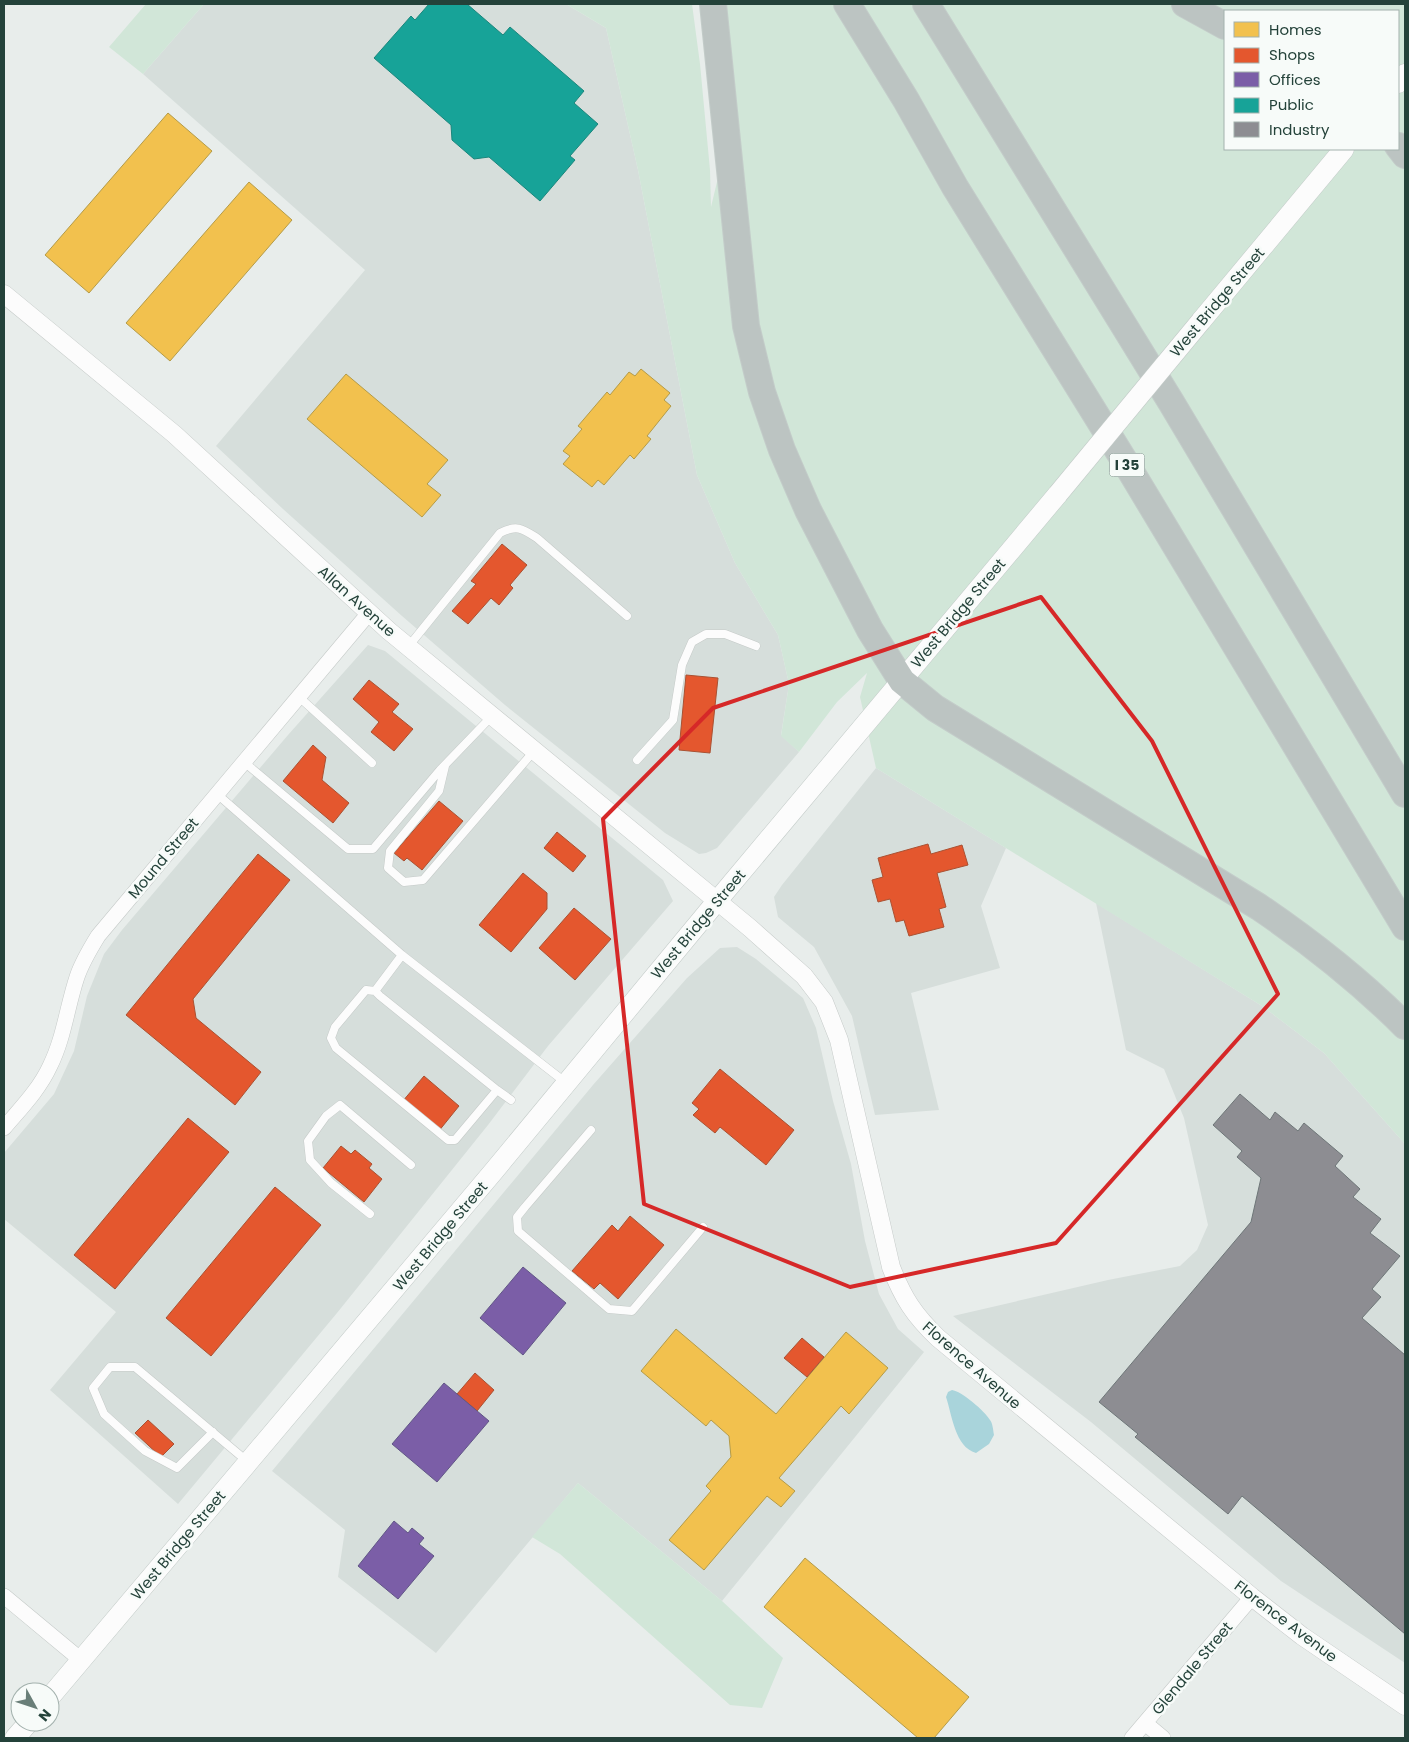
<svg xmlns="http://www.w3.org/2000/svg" width="1409" height="1742" font-family="Poppins,sans-serif">
  <style>
    .built { fill: #d6dedb }
    .green { fill: #d1e6d8; fill-rule: evenodd }
    .water { fill: #a9d4db }
    .homes { fill: #f2c14e; stroke: #b49b48 }
    .shops { fill: #e4572e; stroke: #aa5132 }
    .offices { fill: #7b5ea7; stroke: #615686 }
    .public { fill: #17a398; stroke: #1b867c }
    .industry { fill: #8d8d92; stroke: #6e7678 }
    .lines { fill: none; stroke-linecap: round; stroke-linejoin: round }
    .service-casing { stroke: #c5cac8; stroke-width: 9 }
    .minor-casing { stroke: #c5cac8; stroke-width: 16 }
    .tertiary-casing { stroke: #c5cac8; stroke-width: 19 }
    .secondary-casing { stroke: #c3cbc8; stroke-width: 21 }
    .motorway-casing { stroke: #c3ccc9; stroke-width: 28 }
    .service { stroke: #fcfcfc; stroke-width: 8 }
    .minor { stroke: #fcfcfc; stroke-width: 15 }
    .tertiary { stroke: #fcfcfc; stroke-width: 18 }
    .secondary { stroke: #fcfcfc; stroke-width: 20 }
    .motorway { stroke: #bcc4c2; stroke-width: 26 }
    .secondary-bridge-casing { stroke: #c3cbc8; stroke-width: 21; stroke-linecap: butt }
    .secondary-bridge { stroke: #fcfcfc; stroke-width: 20 }
    .marked { fill: none; stroke: #d62828; stroke-width: 4; stroke-linejoin: round }
    .labels { text-anchor: middle; dominant-baseline: central; stroke-width: 5; stroke-linejoin: round; paint-order: stroke }
    .shield { fill: #f7fbf9; stroke: #637a73; stroke-width: 1 }
    .shield-label { font-size: 14px; font-weight: bold; fill: #24423a }
    .street-label { font-size: 15px; fill: #24423a; stroke: #f7fbf9 }
  </style>
  <rect width="100%" height="100%" fill="#e8edeb"/>
  <path class="built" d="M204 4H566L606 28 638 170 697 475 735 563 778 635 789 684 781 735 799 752 717 848 706 853 699 854 665 833 505 705 402 616 283 509 216 446 365 270 143 74Z
    M368 645 385 651 663 880 673 901 548 1046 488 1125 337 1313 178 1504 50 1390 116 1312 4 1219V1153L54 1094 74 1051 87 996 104 954 122 930 288 735Z
    M876 768 1006 848 981 906 1000 968 911 993 939 1110 875 1115 852 1016 814 947 778 917 774 897 782 885Z
    M1096 903 1262 1006 1324 1053 1405 1144V1663L1281 1581 1091 1422 953 1316 1108 1280 1180 1266 1197 1250 1208 1225 1184 1118 1164 1069 1126 1050Z
    M737 947 756 959 803 998 816 1028 833 1101 851 1164 865 1241 879 1294 898 1329 924 1352 722 1601 578 1483 436 1653 338 1577 345 1530 272 1471 593 1085 687 978 720 948Z"/>
  <path class="green" d="M146 4H204L143 74 109 47Z
    M566 4H692L700 64 710 170 711 207 727 140 713 4H1405V1144L1324 1053 1262 1006 876 768 860 697 867 673 837 702 799 752 781 736 789 684 778 635 735 563 697 475 638 170 606 28ZM1225 11H1398V149H1225Z
    M578 1483 722 1601 783 1658 762 1708 730 1705 560 1554 532 1537Z"/>
  <path class="water" d="M952 1390C961 1391 985 1411 990 1420 993 1424 993 1430 994 1435L989 1444 976 1453C955 1447 952 1415 946 1397L948 1392Z"/>
  <path class="homes" d="M168 113 212 151 89 293 45 255Z
    M249 182 292 220 170 361 126 323Z
    M641 369 670 393 664 400 671 406 647 436 651 439 634 459 630 455 604 485 598 480 592 487 563 464 570 456 563 451 582 429 578 426 607 392 610 395 629 372 635 376Z
    M346 374 448 460 427 484 441 495 422 517 307 419Z
    M676 1329 776 1414 846 1332 888 1368 849 1414 841 1406 779 1478 795 1491 781 1507 767 1496 704 1570 669 1540 711 1491 706 1486 731 1457 729 1436 711 1420 706 1426 641 1371Z
    M805 1558 969 1697 934 1738H918L764 1607Z"/>
  <path class="shops" d="M502 544 527 565 510 585 513 588 499 605 491 598 468 624 452 611 476 584 471 581Z
    M686 675 718 678 710 753 679 750Z
    M369 680 399 704 392 712 413 729 394 751 371 732 379 722 353 699Z
    M313 745 326 757 322 780 349 803 333 823 283 781Z
    M439 801 463 821 422 870 407 858 404 861 394 853Z
    M557 832 586 856 573 872 544 848Z
    M928 844 931 854 962 845 968 865 937 873 946 907 939 909 944 927 909 936 904 920 896 922 890 899 878 902 872 880 883 877 878 858Z
    M258 854 290 880 193 999 196 1018 261 1072 235 1105 126 1015Z
    M523 873 547 893V909L511 952 479 925Z
    M574 908 611 939 575 980 539 948Z
    M720 1069 794 1130 766 1165 720 1127 715 1133 693 1115 699 1109 692 1103Z
    M424 1076 459 1106 438 1132 402 1102Z
    M188 1118 229 1152 115 1289 74 1255Z
    M341 1146 351 1154 355 1150 372 1164 369 1168 382 1179 364 1202 323 1168Z
    M275 1187 321 1225 211 1356 166 1318Z
    M630 1216 664 1245 618 1299 600 1283 594 1289 572 1271 612 1225 618 1231Z
    M802 1338 824 1357 807 1377 784 1358Z
    M475 1373 494 1390 477 1411 457 1394Z
    M148 1420 174 1444 161 1457 135 1433Z"/>
  <path class="offices" d="M523 1267 566 1303 523 1355 480 1318Z
    M444 1383 489 1421 437 1482 392 1444Z
    M394 1521 408 1533 412 1528 424 1538 419 1544 434 1556 398 1599 358 1566Z"/>
  <path class="public" d="M429 4H467L503 35 510 27 584 91 574 103 598 124 570 156 575 160 540 201 489 157 474 159 452 140 451 125 374 58 411 16 415 20Z"/>
  <path class="industry" d="M1240 1094 1270 1120 1275 1112 1298 1131 1304 1123 1343 1156 1335 1166 1360 1189 1353 1197 1381 1219 1370 1233 1400 1256 1372 1289 1381 1297 1362 1318 1405 1355V1634L1242 1496 1228 1514 1135 1437 1138 1434 1099 1402 1251 1222 1261 1178 1237 1157 1242 1151 1213 1125Z"/>
  <g class="lines">
    <defs>
      <path id="service" d="M408 647 500 533C517 524 523 529 537 538L627 616
        M299 697 372 763
        M637 760 673 720 682 665 692 642 706 634H725L756 646
        M244 762 348 849H373L440 770 492 716
        M445 766 439 791 390 851 388 868 404 882 423 880 534 751
        M217 794 402 955 565 1082
        M375 991 402 955
        M497 1090 455 1140H448L336 1048 331 1038 335 1027 366 990 375 991 380 996 497 1090 511 1100
        M591 1130 525 1207 517 1217 518 1231 609 1309 632 1311 703 1227
        M370 1214 331 1183 310 1160 308 1141 326 1116 340 1105 411 1165
        M213 1432 177 1468 145 1451 104 1414 93 1388 110 1367H135L248 1462"/>
      <path id="minor" d="M4 1128C20 1109 39 1090 50 1066 64 1038 67 1007 77 977 82 962 90 949 98 936L369 613
        M4 1596 81 1660
        M1145 1723 1163 1738
        M1132 1738 1252 1597"/>
      <path id="tertiary" d="M4 294 174 434 389 631 750 928 804 976 824 1002 839 1040 891 1267C903 1298 914 1315 938 1338L1252 1597 1302 1636 1405 1706"/>
      <path id="secondary" d="M1398 83 1405 74
        M1201 321 1344 149
        M50 1697 493 1172 717 901 1058 494
        M15 1738 29 1722"/>
      <path id="motorway" d="M713 4 746 326 762 392 782 450 808 510 870 630 902 681 935 708 1259 907C1312 943 1360 981 1405 1026
        M847 4 906 100 955 187 1127 465 1405 927
        M926 4 1171 402 1405 794
        M1185 4 1225 26
        M1398 146 1405 155"/>
    </defs>
    <use href="#service" class="service-casing"/>
    <use href="#minor" class="minor-casing"/>
    <use href="#tertiary" class="tertiary-casing"/>
    <use href="#secondary" class="secondary-casing"/>
    <use href="#motorway" class="motorway-casing"/>
    <use href="#service" class="service"/>
    <use href="#minor" class="minor"/>
    <use href="#tertiary" class="tertiary"/>
    <use href="#secondary" class="secondary"/>
    <use href="#motorway" class="motorway"/>
    <defs>
      <path id="secondary-bridge" d="M1058 494 1201 321"/>
    </defs>
    <use href="#secondary-bridge" class="secondary-bridge-casing"/>
    <use href="#secondary-bridge" class="secondary-bridge"/>
  </g>
  <path class="marked" d="M1041 597 1152 741 1278 994 1056 1243 850 1287 644 1204 603 819 713 708Z"/>
  <g class="labels">
    <rect class="shield" x="1109.5" y="453.5" width="35" height="23" rx="4"/>
    <g class="shield-label">
      <text x="1127" y="465">I 35</text>
    </g>
    <g class="street-label">
      <text transform="translate(1217 302) rotate(-50)">West Bridge Street</text>
      <text transform="translate(357 601) rotate(42)">Allan Avenue</text>
      <text transform="translate(958 613) rotate(-50)">West Bridge Street</text>
      <text transform="translate(163 858) rotate(-50)">Mound Street</text>
      <text transform="translate(698 924) rotate(-50)">West Bridge Street</text>
      <text transform="translate(440 1236) rotate(-50)">West Bridge Street</text>
      <text transform="translate(972 1365) rotate(41)">Florence Avenue</text>
      <text transform="translate(178 1545) rotate(-50)">West Bridge Street</text>
      <text transform="translate(1286 1621) rotate(37)">Florence Avenue</text>
      <text transform="translate(1192 1668) rotate(-50)">Glendale Street</text>
    </g>
  </g>
  <rect width="1409" height="1742" fill="none" stroke="#24423a" stroke-width="10"/>
  <rect x="1224" y="10" width="175" height="140" fill="#f7fbf9" stroke="#a3b1ad"/>
  <rect x="1234" y="22" width="25" height="15" fill="#f2c14e" stroke="#a3b1ad"/>
  <text x="1269" y="35" font-size="15" fill="#24423a">Homes</text>
  <rect x="1234" y="48" width="25" height="15" fill="#e4572e" stroke="#a3b1ad"/>
  <text x="1269" y="60" font-size="15" fill="#24423a">Shops</text>
  <rect x="1234" y="72" width="25" height="15" fill="#7b5ea7" stroke="#a3b1ad"/>
  <text x="1269" y="85" font-size="15" fill="#24423a">Offices</text>
  <rect x="1234" y="98" width="25" height="15" fill="#17a398" stroke="#a3b1ad"/>
  <text x="1269" y="110" font-size="15" fill="#24423a">Public</text>
  <rect x="1234" y="122" width="25" height="15" fill="#8d8d92" stroke="#a3b1ad"/>
  <text x="1269" y="135" font-size="15" fill="#24423a">Industry</text>
  <g transform="translate(35 1707) rotate(130)"><circle r="24" fill="#f7fbf9" stroke="#a3b1ad"/>
  <path d="M0-4L9 19L0 12L-9 19Z" fill="#697e78"/>
  <text y="-8" font-size="14" font-weight="bold" text-anchor="middle" fill="#24423a">N</text>
  </g>
</svg>
